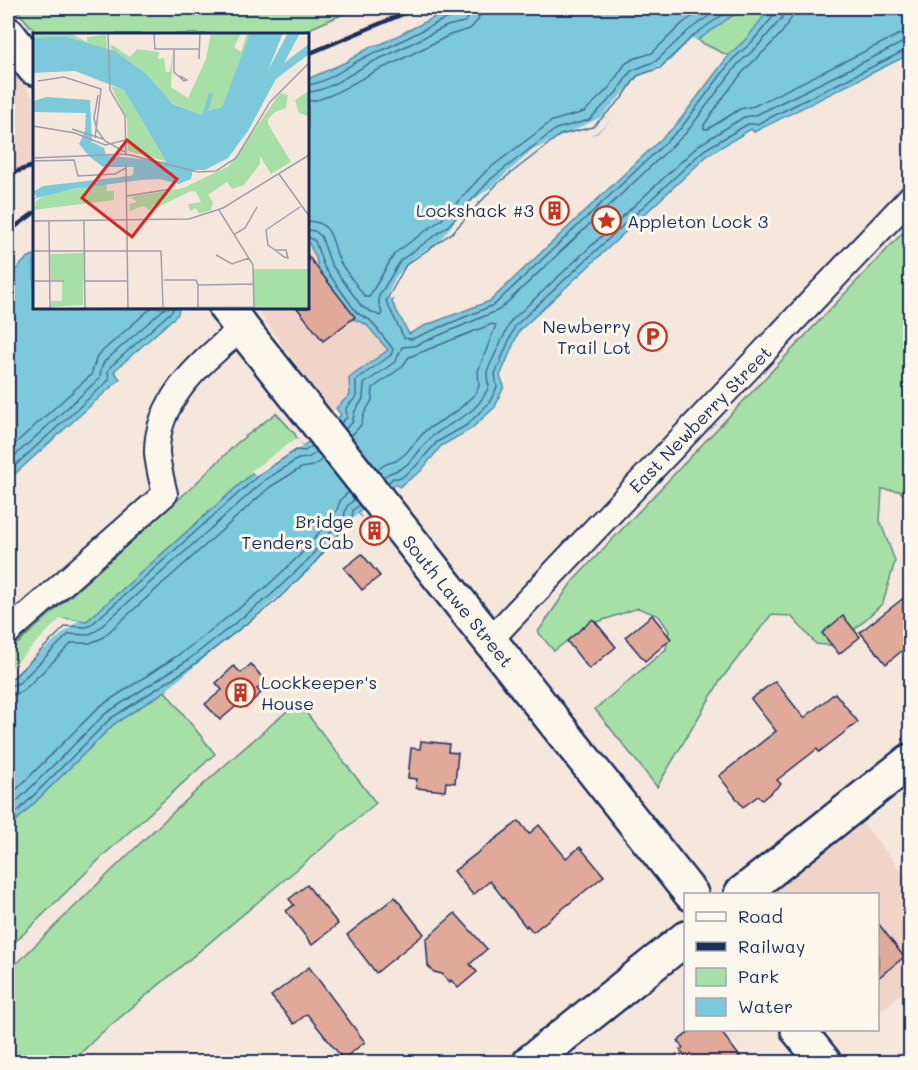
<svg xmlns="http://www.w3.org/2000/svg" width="918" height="1070" font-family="Mali,sans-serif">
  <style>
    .built { fill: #f0d4c8 }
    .green { fill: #a6e0a6; stroke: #608882; stroke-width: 1.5 }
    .water { fill: #7dc9dc; stroke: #568baa; stroke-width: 1.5 }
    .pier { fill: #f6e7dc }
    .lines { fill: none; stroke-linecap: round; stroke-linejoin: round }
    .shore { stroke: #426d90; stroke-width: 1.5 }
    .building { fill: #e1a99a; stroke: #1b2f5e; stroke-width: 1.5 }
    .street-casing { stroke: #1b2f5e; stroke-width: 28 }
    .secondary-casing { stroke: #1b2f5e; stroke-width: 38 }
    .street { stroke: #fbf7ec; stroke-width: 24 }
    .secondary { stroke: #fbf7ec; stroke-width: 33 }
    .rail { stroke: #1b2f5e; stroke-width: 4.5 }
    .labels { text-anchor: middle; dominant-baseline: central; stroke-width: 6; stroke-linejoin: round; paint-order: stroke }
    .poi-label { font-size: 18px; fill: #1b2f5e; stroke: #fbf7ec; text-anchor: end }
    .street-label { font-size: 18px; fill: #1b2f5e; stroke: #fbf7ec }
    .inset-road { fill: none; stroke: #9e9daa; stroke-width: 1.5 }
    .view { fill: #d62828; fill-opacity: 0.15; stroke: #d62828; stroke-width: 3 }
    .inset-edge { fill: none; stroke: #1b2f5e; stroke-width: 3 }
  </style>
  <rect width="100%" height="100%" fill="#f6e7dc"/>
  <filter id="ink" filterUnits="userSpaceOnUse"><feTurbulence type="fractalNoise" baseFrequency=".0167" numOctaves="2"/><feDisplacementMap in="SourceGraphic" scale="12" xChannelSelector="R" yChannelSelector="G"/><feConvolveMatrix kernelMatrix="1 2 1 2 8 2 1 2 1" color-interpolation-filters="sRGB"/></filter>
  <g filter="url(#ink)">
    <path class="built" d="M8 64 34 98V163L8 184Z
      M308 242 316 257 318 269 388 350 349 378 350 395 331 412 256 308H308Z
      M863 823 910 882V986L878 1013V894H772Z"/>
    <path class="green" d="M15 8H357L298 34H37Z
      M733 8H784L735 59 692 38Z
      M910 225V502L900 491 882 489 880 521 895 561 883 603 837 646 816 644 791 616 771 615 720 681 657 787 595 709 666 649 669 631 659 616 638 608 586 626 554 651 538 632 572 582Z
      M276 413 295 434 298 441 257 469 87 621 65 619 8 675V652L191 488 237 443Z
      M165 691 215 754 106 853 8 949V829L114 724Z
      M298 702 376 803 98 1036 72 1062H8V972C102 879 196 787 298 702Z"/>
    <path class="water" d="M465 8H757L732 16 698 40 663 73 640 81 627 102 596 133 563 141 501 188 411 269 392 302 409 334 424 326 490 301 677 124 729 55 747 38 764 16 774 8H910V54L754 132 751 129 708 155 519 331 500 376 504 386 495 407 471 429 441 446 421 471 399 487 396 484 358 513 361 517 317 570 196 671 114 724 8 829V675L65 619 87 621 257 469 298 441 303 446 341 415 336 408 350 395 349 378 388 350 366 324 353 319 318 269 316 257 308 242V79L346 62 372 46 381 44 443 13Z
      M34 255V308H179L178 314 114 371 120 379 8 480V278L27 258Z"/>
    <path class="pier" d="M692 38 700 42 665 76 642 83 630 102 596 133 582 139 564 143 503 191 459 239 413 271 396 300 387 297 395 278 412 259 441 239 468 204 491 187 533 150 601 117 639 76 669 62Z
      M297 438 303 446 256 475 251 471Z
      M358 514 363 519 319 572 282 608 197 673 180 685 165 691 309 571 339 531Z
      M60 619 79 620 8 680V671Z"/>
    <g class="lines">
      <path class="shore" d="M739 8 728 11 694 35 660 68 637 76 622 98 593 127 560 135 497 184 453 232 406 265 386 301 404 338 412 339 494 305 681 128 733 59 752 42 776 13 778 8
        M794 8C793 29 757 56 743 72 729 89 716 107 704 125V129H708L740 109 754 106 898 35 910 32
        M308 85C335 81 357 56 383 50L445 19 460 16 464 8
        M308 92C333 91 361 64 386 56L447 26 464 22 470 16 472 8
        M308 101C334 100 365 73 390 65L450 35 470 29 478 20 481 8
        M308 221C335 222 331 244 340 262 347 274 357 285 365 297H369L395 253 442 219 486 171 552 121 584 112 609 88 625 64 633 59 652 53 683 23 705 8
        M308 230 315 231 321 236 331 264 362 307 380 316 382 313 379 304V296L401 260 448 226 492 178 556 129 589 120 616 93 631 71 656 61 689 30 720 8
        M308 237 315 241 324 267 357 313 370 320 393 349 391 355 356 380V397L346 408 347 417 341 423
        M345 429 352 423 355 411 363 399 364 384 396 361 402 347 414 346 499 310 686 133 738 64 757 47 782 18 785 8
        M351 436 361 425 364 414 372 400 373 388 402 367 409 357 492 324 496 325 478 371 479 386 476 393 457 411 426 430 405 454 396 461 386 464 377 470
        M8 450 91 375 97 356 151 308
        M8 462 100 378 101 369 104 362 165 308
        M8 472 109 380 108 372 110 367 172 311 173 308
        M383 477C389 472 394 472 400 469 415 462 421 445 433 436 455 418 476 417 489 386L487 377V371L511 321 699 145 744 117 756 115 902 43 910 41
        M388 483 393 478H401L416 466 437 442 467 425 489 403 497 387 495 374 515 326 704 150 748 124H757L906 50 910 49
        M8 679 14 677 66 626 87 627 91 625 260 474 296 450 305 451 312 446
        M8 686 19 683 69 634 87 635 96 631 265 480 298 459 308 458 317 452
        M8 695 17 694 25 689 72 643H90L102 638 270 487 301 468 313 466 323 459
        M8 798 99 707 183 652 265 588 300 555 336 512 341 499 349 492
        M8 810 105 714 188 660 271 595 307 561 344 516 347 506 355 499
        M8 821 110 719 192 666 276 601 312 566 352 518 353 510 359 505"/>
    </g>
    <path class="building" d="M308 256 355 317 323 341 297 308H308Z
      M362 554 380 576 362 590 344 568Z
      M910 593V644L886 664 860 632Z
      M652 615 671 639 645 661 625 637Z
      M843 616 860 637 839 654 822 633Z
      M593 619 616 647 589 669 567 641Z
      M251 664 266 682 257 689 261 693 246 707 241 702 220 720 205 704 222 690 216 683 234 666 241 673Z
      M775 681 804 718 835 693 858 722 819 752 817 749 777 780 781 784 762 800 758 796 743 807 719 776 776 731 751 699Z
      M421 741 449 744 448 752 458 753 455 783 446 782 445 791 416 788 417 779 408 778 411 748 420 749Z
      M519 821 529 834 539 825 566 858 580 847 604 876 533 932 527 925 526 927 490 881 473 895 454 871Z
      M307 885 338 924 312 945 286 911 294 905 289 899Z
      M395 897 424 934 376 973 347 935Z
      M455 913 487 949 470 964 477 972 458 988 451 980 450 982 442 974 434 972 428 966 426 939Z
      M878 923 904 957 878 978Z
      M309 967 365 1042 343 1059 307 1014 294 1024 271 996Z
      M693 1029H719L744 1062H689L680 1050 683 1048 678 1041Z"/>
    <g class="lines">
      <defs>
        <path id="street" d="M8 632 165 494C162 481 158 467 157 453 156 397 205 360 243 327
          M490 640 910 198"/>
        <path id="secondary" d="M8 34 34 68
          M226 308 691 894
          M741 894 910 761
          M798 1030 824 1062
          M530 1062 686 938"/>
      </defs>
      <use href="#street" class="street-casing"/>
      <use href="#secondary" class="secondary-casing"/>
      <use href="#street" class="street"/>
      <use href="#secondary" class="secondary"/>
      <path class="rail" d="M308 54 417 8
        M8 174 34 166
        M8 232 34 213"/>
    </g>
  </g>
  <defs>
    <symbol id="building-ring" viewBox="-11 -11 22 22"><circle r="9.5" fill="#fbf7ec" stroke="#c8321e" stroke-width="1.5"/><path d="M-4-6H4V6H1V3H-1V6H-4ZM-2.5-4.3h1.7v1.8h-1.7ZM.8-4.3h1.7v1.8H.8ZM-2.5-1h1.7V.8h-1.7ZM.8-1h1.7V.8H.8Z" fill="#c8321e"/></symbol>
    <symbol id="sight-ring" viewBox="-11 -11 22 22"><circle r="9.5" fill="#fbf7ec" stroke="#c8321e" stroke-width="1.5"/><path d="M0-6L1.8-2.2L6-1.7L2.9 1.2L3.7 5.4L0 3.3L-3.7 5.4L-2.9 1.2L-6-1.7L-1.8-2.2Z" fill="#c8321e"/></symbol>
    <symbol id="parking-ring" viewBox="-11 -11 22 22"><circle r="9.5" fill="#fbf7ec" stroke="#c8321e" stroke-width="1.5"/><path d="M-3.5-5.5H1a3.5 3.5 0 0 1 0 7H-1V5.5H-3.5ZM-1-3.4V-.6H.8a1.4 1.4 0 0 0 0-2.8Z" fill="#c8321e"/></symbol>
  </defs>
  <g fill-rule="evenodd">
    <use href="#building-ring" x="538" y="194" width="33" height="33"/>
    <use href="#sight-ring" x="590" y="204" width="33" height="33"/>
    <use href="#parking-ring" x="636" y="320" width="33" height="33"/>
    <use href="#building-ring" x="358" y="514" width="33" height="33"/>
    <use href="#building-ring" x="224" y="676" width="33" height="33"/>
  </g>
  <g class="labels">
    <g class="poi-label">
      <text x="534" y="210">Lockshack #3</text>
      <text x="627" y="221" text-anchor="start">Appleton Lock 3</text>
      <text x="631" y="326">Newberry<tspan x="631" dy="21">Trail Lot</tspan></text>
      <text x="354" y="521">Bridge<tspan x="354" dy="21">Tenders Cab</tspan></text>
      <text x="261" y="682" text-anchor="start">Lockkeeper's<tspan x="261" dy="21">House</tspan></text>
    </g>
    <g class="street-label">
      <text transform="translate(700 419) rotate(-46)">East Newberry Street</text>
      <text transform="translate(458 601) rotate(51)">South Lawe Street</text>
    </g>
  </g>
  <g transform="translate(33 33)">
    <rect width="276" height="276" fill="#f6e7dc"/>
    <path d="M37 0 54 9V4L73 2 74 16 31 3 0 5 4 0ZM178 0H208L201 14 208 19 214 0 217 1 189 74 175 78V64L169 82 141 71 78 17V12L81 13 97 24 104 16 126 19 125 26 131 25 133 39H137L140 18 138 54 155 65 173 26ZM78 53 91 57 132 128 95 118 94 86ZM276 58V83H275L266 80 262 67ZM247 60 255 62 253 75 242 79 235 86V91L258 129 238 141 227 123V131L211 152 199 156 194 149 175 162 180 169 178 177 166 181 163 175 157 178 155 171 168 169 163 159 158 158 123 175 121 171 117 177 110 173 97 178 96 171 104 169 97 164 150 155 196 133ZM70 151 74 152V158H81V167L0 177 4 169 73 158 0 170 14 161ZM51 220 50 272 18 274V268H29V247H18L17 221ZM221 236H275L276 276H221Z" fill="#a6e0a6"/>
    <path d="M217 0H250L235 37 255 0H267L251 30 276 11V21L243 46 215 98 195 125 172 137H160L158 146 146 151 126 146 108 147 40 156 0 166 4 164 0 159 10 153 96 143 100 142 101 134H70L57 124 46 111 52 98 53 80 0 79V68L14 64 57 67 59 109 71 115 73 122 133 129 91 57 42 38 0 40V5L31 3 82 18 113 41 140 71 169 82 176 60 180 61 175 78 189 74Z" fill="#7dc9dc"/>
    <path class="inset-road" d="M75 0 77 57 92 83 93 123M121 0 122 16H166M141 16V39L151 48 154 47 147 43M166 26 167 0M5 48 31 44 68 56 62 105M65 62 61 85 64 97 72 108 92 119M0 93 42 100 72 112 93 107M39 96 70 106M0 125 93 121 165 139 183 138 203 125 237 69 276 30M0 128 41 127 45 143 82 141 93 135M93 131 95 276M246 141 276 183M94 163 138 156M186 177 220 232 221 276M0 188 156 186 190 175 276 122M16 188 17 276M51 188 52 276M202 201 212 195 224 174M242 217 235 212 233 197 267 174M242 217H253L255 225 251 224ZM0 218H128L130 274M183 222 199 231 216 225M131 247H163L165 252 221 251M0 248H31M52 248H94M165 252V274M0 276 221 274"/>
    <path class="view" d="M94 107 144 146 99 204 49 165Z"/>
    <rect width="276" height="276" class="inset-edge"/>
  </g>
  <rect width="918" height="1070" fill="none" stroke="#fbf7ec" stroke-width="30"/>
  <rect x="15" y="15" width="888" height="1040" fill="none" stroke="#1b2f5e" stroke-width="2" filter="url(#ink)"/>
  <rect x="684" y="893" width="195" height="138" fill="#fbf7ec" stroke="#a1a7b3" stroke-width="1.5"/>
  <rect x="696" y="912" width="30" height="9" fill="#fbf7ec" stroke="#a1a7b3" stroke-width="1.5"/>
  <text x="738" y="923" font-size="18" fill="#1b2f5e">Road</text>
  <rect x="696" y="942" width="30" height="9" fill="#1b2f5e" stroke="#a1a7b3" stroke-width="1.5"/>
  <text x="738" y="953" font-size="18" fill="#1b2f5e">Railway</text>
  <rect x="696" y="968" width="30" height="18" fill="#a6e0a6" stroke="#a1a7b3" stroke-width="1.5"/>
  <text x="738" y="983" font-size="18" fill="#1b2f5e">Park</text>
  <rect x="696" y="998" width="30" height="18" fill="#7dc9dc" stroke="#a1a7b3" stroke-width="1.5"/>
  <text x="738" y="1013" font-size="18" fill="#1b2f5e">Water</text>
</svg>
